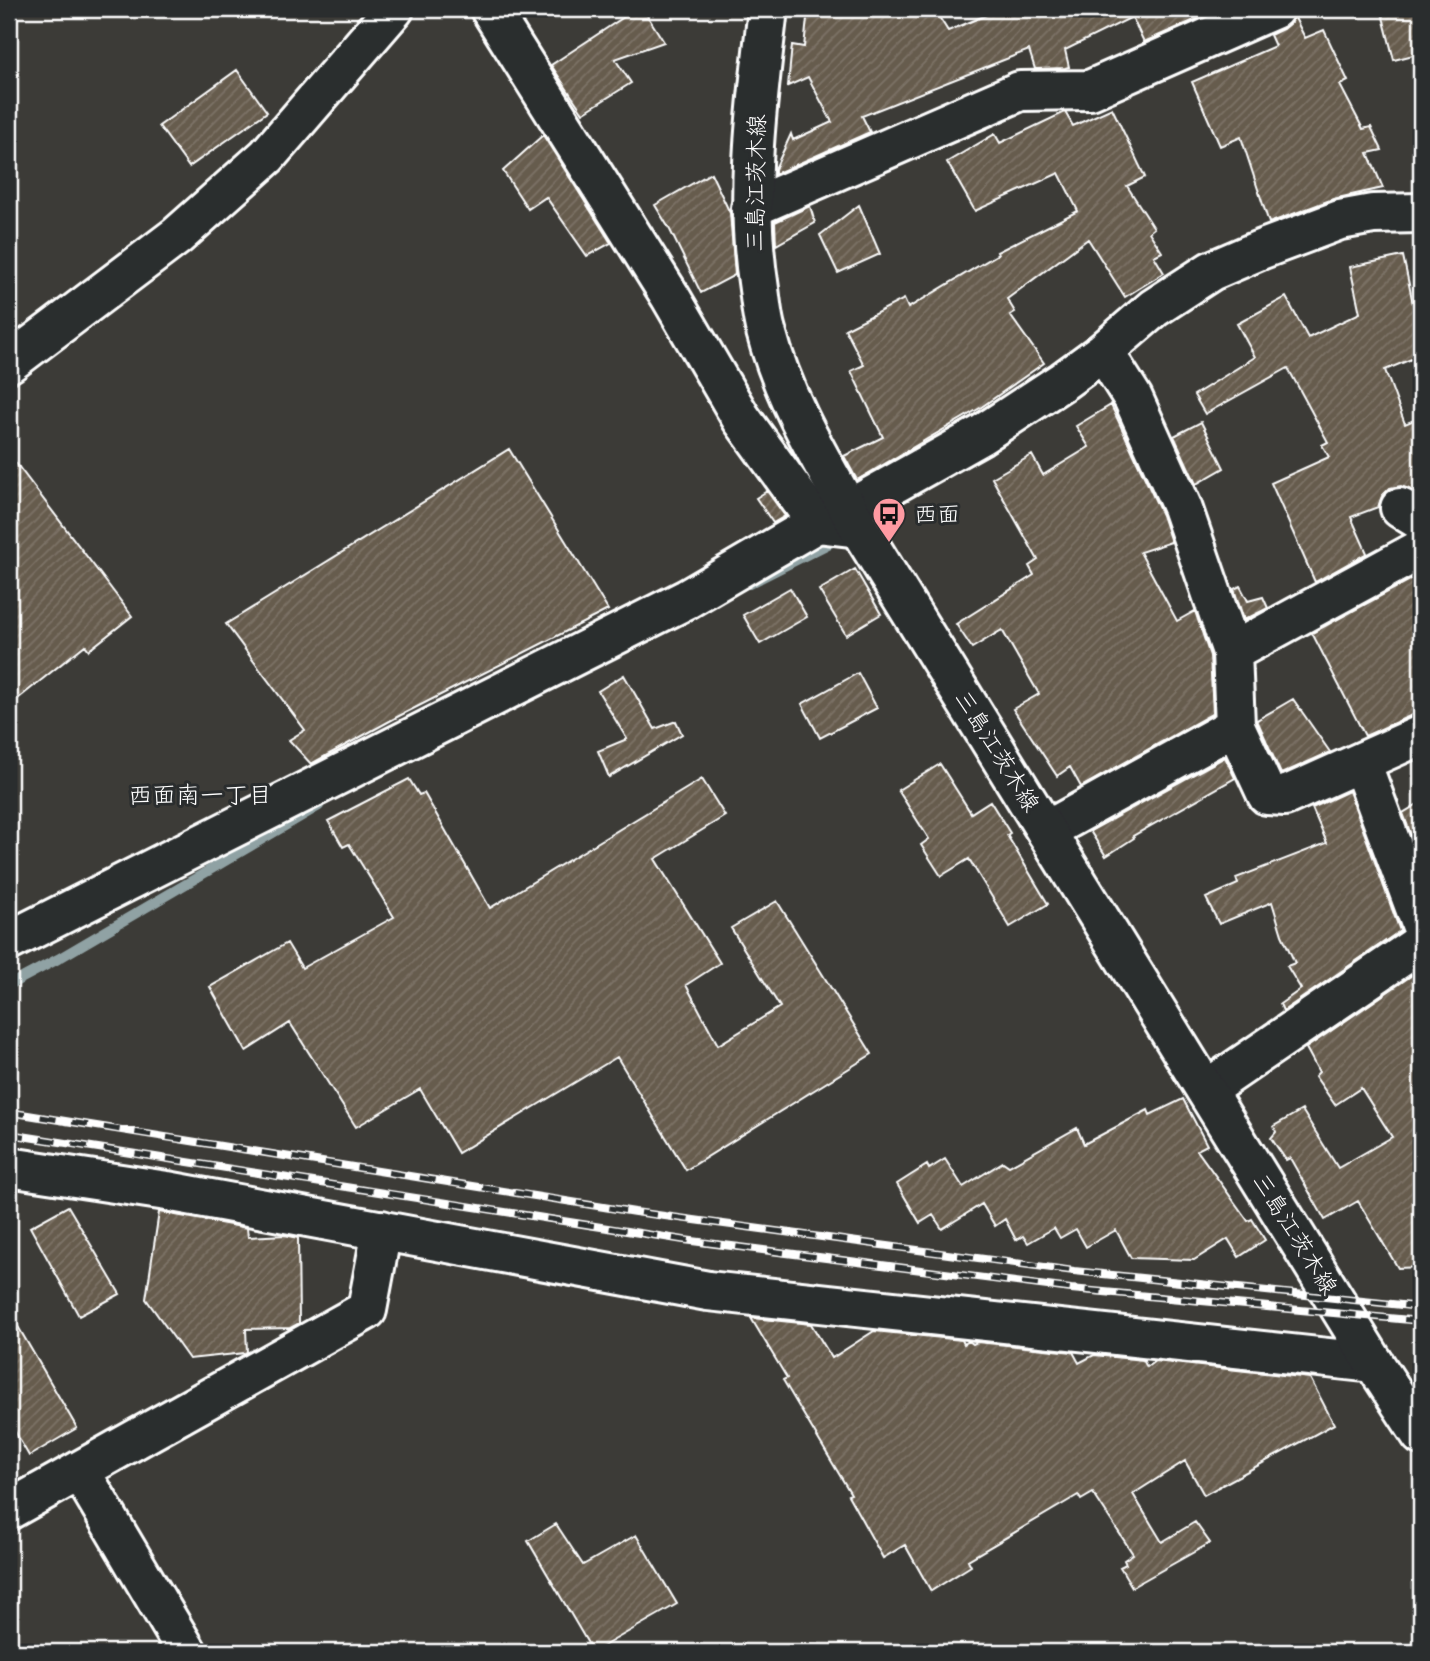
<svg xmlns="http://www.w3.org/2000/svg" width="1430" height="1661" font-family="'Comic Neue','Klee One',sans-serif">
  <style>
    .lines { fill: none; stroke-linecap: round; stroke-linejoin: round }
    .stream { stroke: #90a2a4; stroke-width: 10 }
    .building { fill: url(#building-hatch); stroke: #fff; stroke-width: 2 }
    .minor-casing { stroke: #fff; stroke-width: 44 }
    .major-casing { stroke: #fff; stroke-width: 44 }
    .minor { stroke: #2a2d2e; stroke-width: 38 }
    .major { stroke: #2a2d2e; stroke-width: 38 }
    .rail-casing { stroke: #fff; stroke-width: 8 }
    .rail { stroke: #2a2d2e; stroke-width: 5; stroke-dasharray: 16; stroke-linecap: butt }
    .labels { text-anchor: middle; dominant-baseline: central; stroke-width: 6; stroke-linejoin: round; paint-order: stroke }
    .street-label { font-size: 23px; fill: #fff; stroke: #2a2d2e }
    .poi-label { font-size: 23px; fill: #fff; stroke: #2a2d2e; text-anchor: start }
    .neighbourhood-label { font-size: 24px; fill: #fff; stroke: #2a2d2e }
  </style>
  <defs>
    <pattern id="building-hatch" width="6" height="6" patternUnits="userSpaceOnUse" patternTransform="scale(1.75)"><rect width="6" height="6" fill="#665b4d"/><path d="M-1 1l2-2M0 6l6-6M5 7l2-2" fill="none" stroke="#7d7468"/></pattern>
  </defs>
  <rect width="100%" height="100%" fill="#3c3b37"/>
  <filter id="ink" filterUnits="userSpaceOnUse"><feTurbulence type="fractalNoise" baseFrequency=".0143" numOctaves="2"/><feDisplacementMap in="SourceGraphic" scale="14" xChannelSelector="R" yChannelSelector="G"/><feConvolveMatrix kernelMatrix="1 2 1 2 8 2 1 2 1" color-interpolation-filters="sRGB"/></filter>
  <g filter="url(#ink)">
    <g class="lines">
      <path class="stream" d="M749 584 836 540
        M9 985 58 959 319 806"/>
    </g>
    <path class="building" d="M636 9H643L664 42 615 59 631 83 583 113 551 65Z
      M808 9H934L948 31 1001 9H1220L1144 42 1132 17 1065 50 1069 67 1065 68 1035 69 1029 50 862 116 870 132 775 174V169L791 134 793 140 832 122 808 77 788 86 792 45 804 47Z
      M1399 9H1421V53L1394 60 1382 13Z
      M1294 16 1305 38 1324 30 1348 81 1340 85 1363 129 1371 127 1382 150 1368 153 1383 188 1333 199 1269 223 1241 137 1220 146 1192 82 1275 46 1270 35 1283 29 1291 22Z
      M237 70 267 112 189 167 159 126Z
      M1112 108 1145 177 1127 186 1154 228 1149 232 1162 252 1154 256 1164 273 1125 297 1088 239 1007 299 1015 312 1010 315 1044 363 980 408 857 480 844 456 883 437 851 371 864 365 845 329 904 299 908 308 998 254 997 252 1078 211 1059 173 975 211 947 162 995 134 1000 143 1065 112 1073 126Z
      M543 135 611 243 587 256 546 197 528 209 503 171Z
      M711 173 730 213 735 275 701 293 670 230 655 205Z
      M859 205 880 254 838 273 820 235Z
      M810 206 815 223 776 245 775 222Z
      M1403 256 1415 313 1421 327V355L1385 370 1405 424 1421 417V490L1415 492 1401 486 1390 488 1382 496 1378 507 1351 517 1367 553 1315 582 1271 483 1329 457 1322 445 1328 442 1288 368 1205 414 1194 395 1255 357 1237 324 1286 297 1308 338 1360 313 1350 267Z
      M1111 405 1162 515 1171 542 1140 552 1177 621 1195 611 1210 656 1213 713 1081 787 1070 767 1057 776 1013 709 1039 694 1002 630 972 648 956 624 1034 575 1029 566 1038 560 992 478 1032 455 1043 475 1089 447 1076 426Z
      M1201 422 1224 468 1196 484 1174 436Z
      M509 449 608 610 399 716 311 764 289 740 305 730 226 624Z
      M9 454 132 616 89 650 85 645 9 706Z
      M767 491 785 516 773 523 756 498Z
      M855 569 881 614 846 635 819 590Z
      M1421 574V713L1412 715 1365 736 1312 633Z
      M1240 586 1248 601 1263 597 1268 608 1244 620 1234 589Z
      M790 588 807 617 760 644 743 615Z
      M858 673 877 708 820 738 802 704Z
      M624 675 655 729 676 721 682 734 609 777 598 751 627 739 598 691Z
      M1293 699 1330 752 1281 774 1257 720Z
      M1225 757 1235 778 1133 836 1134 838 1106 856 1090 831Z
      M940 764 971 813 990 801 1010 833 1007 835 1048 904 1010 927 969 859 941 876 921 845 929 839 898 790Z
      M409 779 419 795 424 793 490 908 702 779 725 816 655 859 720 963 686 985 718 1045 780 1007 731 928 777 901 872 1054 686 1170 617 1057 458 1153 420 1089 356 1127 290 1023 246 1051 210 987 287 943 302 968 394 917 349 844 343 847 328 821Z
      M1349 791 1400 931 1283 1011 1280 1004 1301 989 1287 966 1295 963 1282 935 1272 902 1219 924 1206 898 1238 884 1236 878 1327 843 1312 808Z
      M1421 802V862L1403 813Z
      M1421 969V1267L1398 1268 1358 1201 1325 1220 1290 1158 1286 1160 1271 1138 1276 1132 1274 1126 1302 1110 1338 1168 1392 1137 1361 1088 1335 1105 1315 1076 1319 1072 1306 1048Z
      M1183 1099 1207 1145 1197 1150 1248 1221 1252 1219 1265 1240 1239 1257 1228 1239 1194 1260 1131 1258 1116 1230 1086 1247 1076 1229 1060 1238 1054 1228 1028 1243 1023 1236 1016 1240 1005 1219 995 1226 982 1204 942 1229 933 1215 920 1223 897 1184 927 1165 929 1169 945 1159 963 1187 1003 1162 1009 1166 1077 1128 1084 1144 1148 1110 1150 1115Z
      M68 1206 120 1294 79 1316 30 1227Z
      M159 1212 247 1228 248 1237 285 1235 298 1238 299 1323 290 1328 246 1329 247 1352 245 1353 189 1359 146 1299Z
      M9 1311 77 1428 29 1456 9 1421Z
      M751 1318 811 1324 832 1358 874 1331 962 1340 964 1344 969 1341 973 1344 977 1342 1073 1352 1079 1363 1094 1355 1143 1360 1147 1367 1155 1361 1310 1378 1334 1424 1204 1495 1185 1461 1133 1494 1162 1542 1195 1522 1210 1543 1132 1587 1120 1567 1126 1564 1124 1560 1133 1554 1093 1493 1081 1500 1078 1495 968 1560 971 1566 931 1591 905 1545 883 1558 848 1495 851 1494 783 1380 787 1378Z
      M556 1524 583 1565 636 1535 677 1604 593 1652 528 1541Z"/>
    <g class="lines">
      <defs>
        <path id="minor" d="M490 9 670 296 741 418 817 523
          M751 208 1020 91 1090 90 1274 9
          M9 363 177 236 267 156 394 9
          M1114 368 1133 398 1182 507 1232 652 1235 726 1267 795 1285 796 1421 735
          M1400 508 1421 521
          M849 509 981 435 1063 381 1104 351 1154 308 1211 271 1260 250 1340 220 1373 214 1421 213
          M1232 652 1421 549
          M1361 762 1421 924
          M1046 831 1235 726
          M9 941 687 599 817 523 859 528
          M1206 1090 1421 943
          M9 1167 167 1191 708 1291 1374 1363
          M80 1471 187 1652
          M9 1510 367 1310 382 1230"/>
        <path id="major" d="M768 9C757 102 744 195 759 289 761 303 762 318 766 331 784 401 824 465 859 528L1374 1363 1421 1435"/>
      </defs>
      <use href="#minor" class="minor-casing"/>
      <use href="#major" class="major-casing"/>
      <use href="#minor" class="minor"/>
      <use href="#major" class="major"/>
      <defs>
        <path id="rail" d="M9 1112 635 1212 1074 1271 1421 1307
          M9 1134 684 1240 1071 1289 1421 1321"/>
      </defs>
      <use href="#rail" class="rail-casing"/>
      <use href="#rail" class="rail"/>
    </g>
  </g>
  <defs>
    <symbol id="bus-pin" viewBox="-11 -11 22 30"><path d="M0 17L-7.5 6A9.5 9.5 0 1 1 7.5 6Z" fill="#ff9aa2" stroke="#2a2d2e"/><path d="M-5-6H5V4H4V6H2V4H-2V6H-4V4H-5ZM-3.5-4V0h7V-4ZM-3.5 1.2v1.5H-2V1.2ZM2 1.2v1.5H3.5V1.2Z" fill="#111"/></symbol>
  </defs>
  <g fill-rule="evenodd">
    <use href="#bus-pin" x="870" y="495" width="38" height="52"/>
  </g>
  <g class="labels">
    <g class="street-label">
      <text transform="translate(756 183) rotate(-89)">三島江茨木線</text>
      <text transform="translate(997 751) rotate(58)">三島江茨木線</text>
      <text transform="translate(1295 1234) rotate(58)">三島江茨木線</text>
    </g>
    <g class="poi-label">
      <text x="914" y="514">西面</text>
    </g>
    <g class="neighbourhood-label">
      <text x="200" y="795">西面南一丁目</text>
    </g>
  </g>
  <rect width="1430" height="1661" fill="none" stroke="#2a2d2e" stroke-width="35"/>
  <rect x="18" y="18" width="1395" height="1626" fill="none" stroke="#fff" stroke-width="2.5" filter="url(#ink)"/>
</svg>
